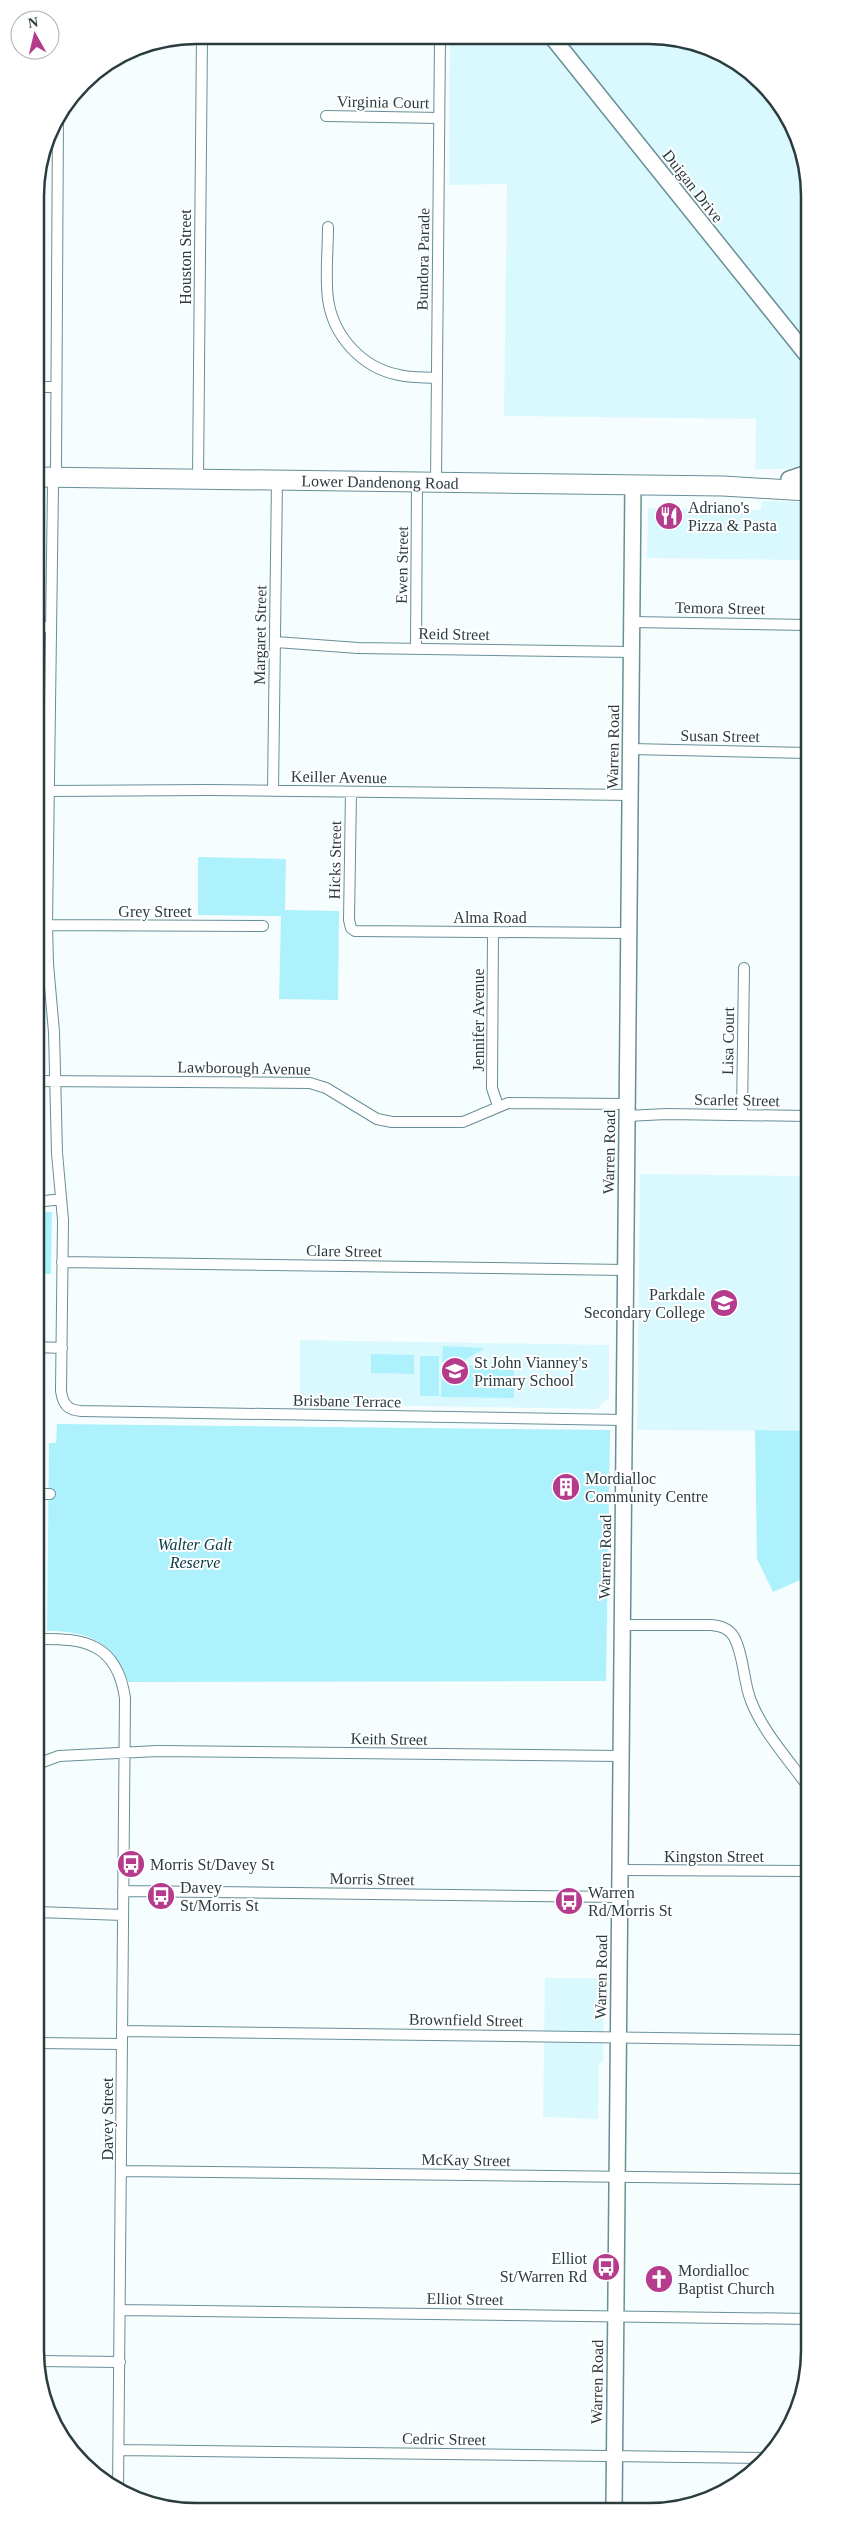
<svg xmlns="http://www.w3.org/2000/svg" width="845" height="2547" font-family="Georgia,serif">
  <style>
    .built { fill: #daf9fe }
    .green { fill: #adf1fd }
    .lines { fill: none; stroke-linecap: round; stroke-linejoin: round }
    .street-casing { stroke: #688f96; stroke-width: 12 }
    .secondary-casing { stroke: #688f96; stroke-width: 18 }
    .highway-casing { stroke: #688f96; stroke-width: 21 }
    .street { stroke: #fff; stroke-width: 10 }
    .secondary { stroke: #fff; stroke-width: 15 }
    .highway { stroke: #fff; stroke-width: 19 }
    .labels { text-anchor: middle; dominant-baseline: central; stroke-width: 4; stroke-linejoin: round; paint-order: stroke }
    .street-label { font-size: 16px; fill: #2b3c3f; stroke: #fff }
    .poi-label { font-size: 16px; fill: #2b3c3f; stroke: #fff; text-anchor: start }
    .park-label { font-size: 16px; font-style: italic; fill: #033941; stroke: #fff }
    .rim { fill: none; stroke: #2b3c3f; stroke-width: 2.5 }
  </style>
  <rect width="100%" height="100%" fill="#f5fdff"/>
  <path class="built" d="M450 37 681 38 730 56 763 82 793 124 807 164V464L787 469H755L756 419 504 416 507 184 449 185Z
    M762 501 805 502 804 560 647 558 648 508 761 510Z
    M36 795H38L37 953H36Z
    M640 1174 808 1176 809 1431 637 1430Z
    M300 1340 609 1345V1397L597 1409 300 1404Z
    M545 1978H604L603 2063H599L598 2119 543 2117Z"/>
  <path class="green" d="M198 857 286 859 285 910 339 911 338 1000 279 999 281 916 198 915Z
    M37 1212H52L51 1274H37Z
    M443 1346 485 1348 461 1362H442Z
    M371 1354 414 1355V1374L371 1373Z
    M420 1356H439V1396H420Z
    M442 1365 514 1366V1398L441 1397Z
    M57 1424 610 1430 606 1681 128 1682C114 1641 87 1631 47 1631L49 1443H56Z
    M755 1430 809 1431V1576L773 1592 757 1559Z"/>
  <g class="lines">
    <defs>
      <path id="street" d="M58 115 56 469 53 486 47 925 48 964 54 1032 57 1153 63 1220 61 1391C63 1405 68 1410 81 1411L623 1420
        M326 116 439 118
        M328 227C328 251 325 276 328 299 333 336 362 368 399 375 411 378 424 377 437 378
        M36 384 42 387H56
        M198 479 202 35
        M436 482 440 37
        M632 622 808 625
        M36 627H49
        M276 642 358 648 632 652
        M416 648 417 482
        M36 735 49 736
        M631 749 808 753
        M48 791 209 790 630 795
        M273 791 277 480
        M351 792 349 920 351 928 355 931 629 933
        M47 925 263 926
        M493 932 492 1088 498 1106
        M36 964H48
        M36 1081 310 1083 326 1088 377 1119 392 1122H463L508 1103 627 1104
        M742 1115 744 968
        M627 1116 666 1114 808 1116
        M37 1202 61 1199
        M62 1262 625 1270
        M37 1347 62 1348
        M37 1494H50
        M621 1625H711C720 1626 729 1628 734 1637 744 1655 743 1681 751 1701 763 1732 789 1760 809 1788
        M37 1639C84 1638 117 1643 125 1698L118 2491
        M37 1764 59 1756 157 1751 620 1756
        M619 1870 809 1871
        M123 1891 619 1897
        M37 1912 123 1915
        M122 2031 809 2040
        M38 2043 122 2044
        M121 2171 809 2179
        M38 2214V2318
        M120 2310 810 2319
        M38 2361 120 2362
        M119 2450 769 2458"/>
      <path id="secondary" d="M552 37 807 355
        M789 479 807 473
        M614 2509 633 485"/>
      <path id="highway" d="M36 477 723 486 807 491"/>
    </defs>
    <use href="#street" class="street-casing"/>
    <use href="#secondary" class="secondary-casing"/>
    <use href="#highway" class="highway-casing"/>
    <use href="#street" class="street"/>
    <use href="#secondary" class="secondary"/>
    <use href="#highway" class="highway"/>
  </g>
  <defs>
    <symbol id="restaurant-disc" viewBox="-11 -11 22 22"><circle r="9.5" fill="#b53b8d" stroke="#fff"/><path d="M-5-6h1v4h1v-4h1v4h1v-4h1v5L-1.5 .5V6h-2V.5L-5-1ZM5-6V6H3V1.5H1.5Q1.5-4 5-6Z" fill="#fff"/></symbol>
    <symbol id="school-disc" viewBox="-11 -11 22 22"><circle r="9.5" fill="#b53b8d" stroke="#fff"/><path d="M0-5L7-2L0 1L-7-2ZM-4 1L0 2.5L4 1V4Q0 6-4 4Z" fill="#fff"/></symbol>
    <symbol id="building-disc" viewBox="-11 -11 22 22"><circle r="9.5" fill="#b53b8d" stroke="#fff"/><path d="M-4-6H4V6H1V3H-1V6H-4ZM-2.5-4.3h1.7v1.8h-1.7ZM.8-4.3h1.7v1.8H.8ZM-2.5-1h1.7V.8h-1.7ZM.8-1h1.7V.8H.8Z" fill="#fff"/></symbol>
    <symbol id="bus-disc" viewBox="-11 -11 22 22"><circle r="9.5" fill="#b53b8d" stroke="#fff"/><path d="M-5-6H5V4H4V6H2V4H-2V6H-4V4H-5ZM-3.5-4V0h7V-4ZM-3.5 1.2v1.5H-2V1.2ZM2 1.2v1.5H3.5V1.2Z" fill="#fff"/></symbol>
    <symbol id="church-disc" viewBox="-11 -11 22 22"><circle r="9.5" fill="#b53b8d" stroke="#fff"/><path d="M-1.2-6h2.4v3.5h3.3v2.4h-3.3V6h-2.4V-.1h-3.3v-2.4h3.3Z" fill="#fff"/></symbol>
  </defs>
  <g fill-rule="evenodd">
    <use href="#restaurant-disc" x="653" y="500" width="32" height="32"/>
    <use href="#school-disc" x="708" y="1287" width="32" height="32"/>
    <use href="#school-disc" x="439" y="1355" width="32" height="32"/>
    <use href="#building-disc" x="550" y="1471" width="32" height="32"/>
    <use href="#bus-disc" x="115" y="1848" width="32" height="32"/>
    <use href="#bus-disc" x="145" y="1880" width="32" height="32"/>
    <use href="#bus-disc" x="553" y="1885" width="32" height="32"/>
    <use href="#bus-disc" x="590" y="2251" width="32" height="32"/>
    <use href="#church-disc" x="643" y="2263" width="32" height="32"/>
  </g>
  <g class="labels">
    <g class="street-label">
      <text transform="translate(383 102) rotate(1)">Virginia Court</text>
      <text transform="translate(693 186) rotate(52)">Duigan Drive</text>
      <text transform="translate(185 257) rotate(-90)">Houston Street</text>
      <text transform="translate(423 259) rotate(-89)">Bundora Parade</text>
      <text transform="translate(380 482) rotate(1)">Lower Dandenong Road</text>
      <text transform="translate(402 565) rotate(-89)">Ewen Street</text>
      <text transform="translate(720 608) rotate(1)">Temora Street</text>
      <text transform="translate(454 634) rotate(1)">Reid Street</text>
      <text transform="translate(260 635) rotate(-89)">Margaret Street</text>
      <text transform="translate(720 736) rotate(1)">Susan Street</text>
      <text transform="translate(613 747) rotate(-89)">Warren Road</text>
      <text transform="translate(339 777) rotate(1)">Keiller Avenue</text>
      <text transform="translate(335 860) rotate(-89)">Hicks Street</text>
      <text x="155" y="911">Grey Street</text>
      <text x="490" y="917">Alma Road</text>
      <text transform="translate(478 1020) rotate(-90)">Jennifer Avenue</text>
      <text transform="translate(728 1041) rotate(-89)">Lisa Court</text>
      <text transform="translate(244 1068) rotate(1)">Lawborough Avenue</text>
      <text transform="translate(737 1100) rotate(1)">Scarlet Street</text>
      <text transform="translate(609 1152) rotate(-89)">Warren Road</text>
      <text transform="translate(344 1251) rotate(1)">Clare Street</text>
      <text transform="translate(347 1401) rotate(1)">Brisbane Terrace</text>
      <text transform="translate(605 1557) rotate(-89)">Warren Road</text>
      <text transform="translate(389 1739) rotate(1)">Keith Street</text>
      <text x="714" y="1856">Kingston Street</text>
      <text transform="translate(372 1879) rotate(1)">Morris Street</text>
      <text transform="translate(601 1977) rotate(-89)">Warren Road</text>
      <text transform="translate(466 2020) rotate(1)">Brownfield Street</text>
      <text transform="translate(107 2119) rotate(-90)">Davey Street</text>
      <text transform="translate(466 2160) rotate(1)">McKay Street</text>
      <text transform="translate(465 2299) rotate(1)">Elliot Street</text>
      <text transform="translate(597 2382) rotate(-89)">Warren Road</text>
      <text transform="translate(444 2439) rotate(1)">Cedric Street</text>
    </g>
    <g class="poi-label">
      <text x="688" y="507">Adriano's<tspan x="688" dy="18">Pizza &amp; Pasta</tspan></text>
      <text x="705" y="1294" text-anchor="end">Parkdale<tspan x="705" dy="18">Secondary College</tspan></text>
      <text x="474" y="1362">St John Vianney's<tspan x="474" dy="18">Primary School</tspan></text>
      <text x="585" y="1478">Mordialloc<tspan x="585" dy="18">Community Centre</tspan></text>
      <text x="150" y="1864">Morris St/Davey St</text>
      <text x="180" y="1887">Davey<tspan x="180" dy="18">St/Morris St</tspan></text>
      <text x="588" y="1892">Warren<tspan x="588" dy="18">Rd/Morris St</tspan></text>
      <text x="587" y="2258" text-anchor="end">Elliot<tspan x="587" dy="18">St/Warren Rd</tspan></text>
      <text x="678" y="2270">Mordialloc<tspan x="678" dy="18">Baptist Church</tspan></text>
    </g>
    <g class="park-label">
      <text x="195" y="1544">Walter Galt<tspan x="195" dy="18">Reserve</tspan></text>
    </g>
  </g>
  <path d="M0 0H845V2547H0ZM196 44H649A152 152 0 0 1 801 196V2351A152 152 0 0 1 649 2503H196A152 152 0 0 1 44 2351V196A152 152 0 0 1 196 44Z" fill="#fff" fill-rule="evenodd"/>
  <path class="rim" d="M196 44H649A152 152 0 0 1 801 196V2351A152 152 0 0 1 649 2503H196A152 152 0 0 1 44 2351V196A152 152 0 0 1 196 44Z"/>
  <g transform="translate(35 35) rotate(352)"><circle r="24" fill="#ffffff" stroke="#aab1b2"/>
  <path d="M0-4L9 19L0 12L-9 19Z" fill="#b53b8d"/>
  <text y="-8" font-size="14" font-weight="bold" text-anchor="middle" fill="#2b3c3f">N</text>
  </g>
</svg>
